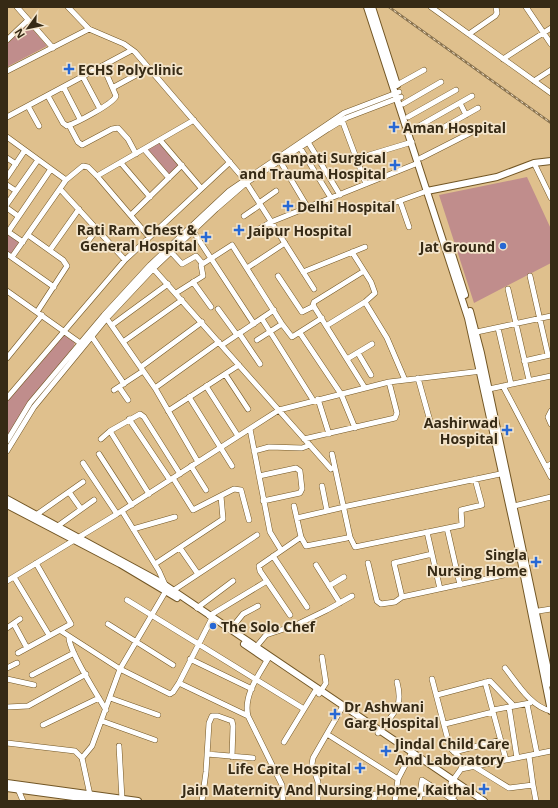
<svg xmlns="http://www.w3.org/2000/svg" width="558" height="808" font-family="'Open Sans',sans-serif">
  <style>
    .green { fill: #c08d8c }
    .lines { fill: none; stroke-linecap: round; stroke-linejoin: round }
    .minor-casing { stroke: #725625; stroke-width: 6 }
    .major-casing { stroke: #725625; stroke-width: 8 }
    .minor { stroke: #fff; stroke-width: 5 }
    .major { stroke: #fff; stroke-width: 6 }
    .rail-casing { stroke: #88724f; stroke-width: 2.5 }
    .rail { stroke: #f3e4ca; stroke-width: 1; stroke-dasharray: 3; stroke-linecap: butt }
    .poi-dot { fill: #2768d4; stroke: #f3e4ca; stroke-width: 1.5 }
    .labels { text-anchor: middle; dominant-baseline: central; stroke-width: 3.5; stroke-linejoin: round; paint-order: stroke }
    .poi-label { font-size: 14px; font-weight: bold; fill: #362a15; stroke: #f3e4ca; text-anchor: start }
  </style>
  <rect width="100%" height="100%" fill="#dfc08d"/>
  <path class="green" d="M28 24 47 46 7 67V44Z
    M159 143 179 165 169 175 147 150Z
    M527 177 551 229V263L474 303 439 195Z
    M7 234 20 242 11 254 7 251Z
    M64 335 75 342 74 346 28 404 7 439V402Z"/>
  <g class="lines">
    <defs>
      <path id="minor" d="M17 7 53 48
        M68 7 89 29 124 44 135 52 244 179 314 289
        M431 7 551 93
        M526 7 551 44
        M469 34 495 16 497 13 496 7
        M7 40 28 20
        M503 59 551 28
        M7 71 89 29
        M83 77 100 109
        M534 81 551 70
        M397 85 424 70
        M114 87 149 68
        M64 88 80 119
        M48 96 63 123 67 126C76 123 113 104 116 96L103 66
        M460 103 466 115
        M403 104 441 82
        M28 106 39 126
        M7 117 132 50
        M408 117 456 90
        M342 120 366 184
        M69 125 78 142 82 145 112 129 118 128 128 139 136 154
        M412 130 472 96
        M439 130 478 108
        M7 137 66 180
        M160 140 201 188
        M308 142 340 195
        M299 146 331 198
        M144 149 169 178
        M369 155 412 142
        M7 158 16 164
        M421 158 480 128
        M280 161 308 208
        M121 163 150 197
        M534 163 551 198
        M97 176 194 120
        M7 177 25 150
        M7 185 16 191
        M60 189 125 260
        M400 201 409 227
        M259 203 276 191
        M7 204 38 160
        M388 205 427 191
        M7 208 18 216
        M131 215 182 165
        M244 216 260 205
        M7 231 23 242
        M193 231 254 324
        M8 232 51 169
        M252 233 271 222 418 163
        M28 235 63 260 67 266 37 312
        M83 248 97 229
        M50 250 79 209
        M171 252 182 264 196 256 202 263
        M7 254 54 287
        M12 257 66 180 83 166 88 167 97 176 149 237
        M151 266 331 469
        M247 268 285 243
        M364 271 314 302 313 305 365 388
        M303 272 365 247
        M278 276 302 312 314 306
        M530 276 548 355
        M193 282 211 307
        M508 289 529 380
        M7 291 83 345
        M176 293 203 276 201 265 232 245 282 324 257 340
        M365 302 387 338 405 380
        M218 309 237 335
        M105 316 155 388 198 462
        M262 319 313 400
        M282 324 292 337 322 318
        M112 325 168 284
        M326 326 365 302 375 293 371 282 352 252
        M498 328 511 384
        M239 333 260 364
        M300 333 341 394 355 428
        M472 333 551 316
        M92 337 124 384
        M123 342 182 300
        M222 345 274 310
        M358 353 371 375
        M7 358 42 315
        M347 359 372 344
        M524 361 550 355
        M141 367 202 322
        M225 374 248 409
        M418 378 430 421
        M206 386 238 436
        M503 386 551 477
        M119 387 128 400
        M155 388 219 342
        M489 389 551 376
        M114 390 143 371
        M189 397 232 466
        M7 398 125 260 230 162
        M318 399 329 434
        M168 411 239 365
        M551 411 548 417 551 424
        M129 419 170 480
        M250 429 270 532 281 550
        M110 431 149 494
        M101 439 110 431 140 414 144 417 180 474
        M304 439 395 418 397 413 389 382
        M7 441 30 403 104 315 150 265 229 191 344 113 399 92
        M7 451 34 407 107 318 153 269 216 209 246 183 328 129 346 118 401 97
        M254 451 269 447 302 448 310 445
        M99 454 132 505
        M332 454 350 537 355 547 462 525 461 510 482 505 475 479
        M83 463 117 514
        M191 466 206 490
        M546 467 551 464
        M259 476 296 468 300 471 302 489 300 493 263 501
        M173 478 193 510 234 489 241 490 249 520
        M322 486 327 511
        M69 492 81 509
        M294 506 301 537 306 546 347 538
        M514 506 551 497
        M343 507 505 473
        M36 515 83 482
        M297 518 340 508
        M55 528 94 500
        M447 528 460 585
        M133 529 175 517
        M427 532 440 589
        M180 548 198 574
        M273 556 307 607
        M368 563 377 601 381 604 395 602 402 597 523 571
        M155 564 223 519 221 496
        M316 565 340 603
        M14 577 49 635
        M7 581 117 514 279 410 389 382 482 371
        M329 586 344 577
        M171 592 257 535
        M402 597 394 563 432 554
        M127 600 304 709
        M197 608 233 581
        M532 612 551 609
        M290 615 260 571 259 566 301 537
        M209 616 267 581
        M14 624 27 648
        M108 624 173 665
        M7 628 20 619
        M230 630 243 614 258 606
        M61 631 120 669 170 694 173 692 179 683 212 618
        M69 637C68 650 98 696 106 710
        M256 647 266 635 296 625 327 610 352 596
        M18 653 71 624 36 563
        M269 657C259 675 243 695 248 716L282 785 283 801
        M190 659 252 689
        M7 668 17 663
        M505 668C517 683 531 707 551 711
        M32 675 74 653
        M7 679 34 685
        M432 679 449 744 452 750 464 761 461 769
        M485 682 506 760
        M179 683 248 716
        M319 694 326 683 322 657
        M437 695 490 681 514 706
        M110 698 158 715
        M527 704 537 754
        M7 707 28 706 86 674
        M509 707 517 758
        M493 710 530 703
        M102 721 155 740
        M445 724 493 712
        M43 725 99 698
        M378 733C393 713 404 709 397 682
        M327 734 398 779
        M284 742 317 688
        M7 743 75 751 82 758
        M119 746 122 799
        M454 752 501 740
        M207 754 253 758
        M475 767 509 788 533 785 529 756
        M451 783 461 769 551 751
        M533 785 536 801
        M18 789 23 801
        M419 794H444
        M90 795 82 758 92 746 120 669 167 589 159 571 122 511
        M452 799 459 788
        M202 801 206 772 209 723 212 716H218L232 721 233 726 232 757
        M318 801V782L312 764 313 758 343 706
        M374 801 375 794
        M395 801 398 779 412 752
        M419 801 422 780 455 801"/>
      <path id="major" d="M367 7 468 318 517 541 551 711
        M372 7 397 85
        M427 191 497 177 534 163 551 161
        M450 248 465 295
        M470 311 481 353 551 684
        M7 499 162 583 484 801
        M7 505 120 564 177 598
        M244 644 266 659
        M7 783 138 801
        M7 788 103 801"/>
    </defs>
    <use href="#minor" class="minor-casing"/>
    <use href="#major" class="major-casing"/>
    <use href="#minor" class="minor"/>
    <use href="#major" class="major"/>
    <defs>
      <path id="rail" d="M389 7 551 123"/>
    </defs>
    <use href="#rail" class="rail-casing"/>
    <use href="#rail" class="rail"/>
  </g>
  <g class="poi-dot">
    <path d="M67 63h4v4h4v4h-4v4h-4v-4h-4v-4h4z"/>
    <path d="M392 121h4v4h4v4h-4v4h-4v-4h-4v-4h4z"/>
    <path d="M393 159h4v4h4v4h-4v4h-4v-4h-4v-4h4z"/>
    <path d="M286 200h4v4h4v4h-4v4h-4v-4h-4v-4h4z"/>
    <path d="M237 224h4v4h4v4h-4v4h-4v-4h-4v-4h4z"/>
    <path d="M204 231h4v4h4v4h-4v4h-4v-4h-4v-4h4z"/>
    <circle cx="503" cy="246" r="4"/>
    <path d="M505 424h4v4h4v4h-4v4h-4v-4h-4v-4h4z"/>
    <path d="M534 556h4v4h4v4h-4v4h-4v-4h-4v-4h4z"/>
    <circle cx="213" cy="626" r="4"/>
    <path d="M333 708h4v4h4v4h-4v4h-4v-4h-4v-4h4z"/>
    <path d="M384 745h4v4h4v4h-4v4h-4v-4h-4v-4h4z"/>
    <path d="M358 762h4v4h4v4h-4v4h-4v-4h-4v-4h4z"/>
    <path d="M482 783h4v4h4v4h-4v4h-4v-4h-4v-4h4z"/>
  </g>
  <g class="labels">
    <g class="poi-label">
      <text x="78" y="69">ECHS Polyclinic</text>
      <text x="403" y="127">Aman Hospital</text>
      <text x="386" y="157" text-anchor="end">Ganpati Surgical<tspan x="386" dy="16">and Trauma Hospital</tspan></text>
      <text x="297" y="206">Delhi Hospital</text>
      <text x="197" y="229" text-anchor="end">Rati Ram Chest &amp;<tspan x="197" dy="16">General Hospital</tspan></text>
      <text x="248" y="230">Jaipur Hospital</text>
      <text x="495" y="246" text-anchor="end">Jat Ground</text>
      <text x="498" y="422" text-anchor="end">Aashirwad<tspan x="498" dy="16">Hospital</tspan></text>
      <text x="527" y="554" text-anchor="end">Singla<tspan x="527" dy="16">Nursing Home</tspan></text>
      <text x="221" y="626">The Solo Chef</text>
      <text x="344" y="706">Dr Ashwani<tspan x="344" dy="16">Garg Hospital</tspan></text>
      <text x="395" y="743">Jindal Child Care<tspan x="395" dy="16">And Laboratory</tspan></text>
      <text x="351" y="768" text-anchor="end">Life Care Hospital</text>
      <text x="475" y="789" text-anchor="end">Jain Maternity And Nursing Home, Kaithal</text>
    </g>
  </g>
  <rect width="558" height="808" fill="none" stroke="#362a15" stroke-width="16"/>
  <g transform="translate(28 28) rotate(237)" stroke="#f3e4ca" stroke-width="3" paint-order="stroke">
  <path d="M0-3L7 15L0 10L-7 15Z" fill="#362a15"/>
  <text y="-6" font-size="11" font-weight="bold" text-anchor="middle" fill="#362a15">N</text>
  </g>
</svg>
